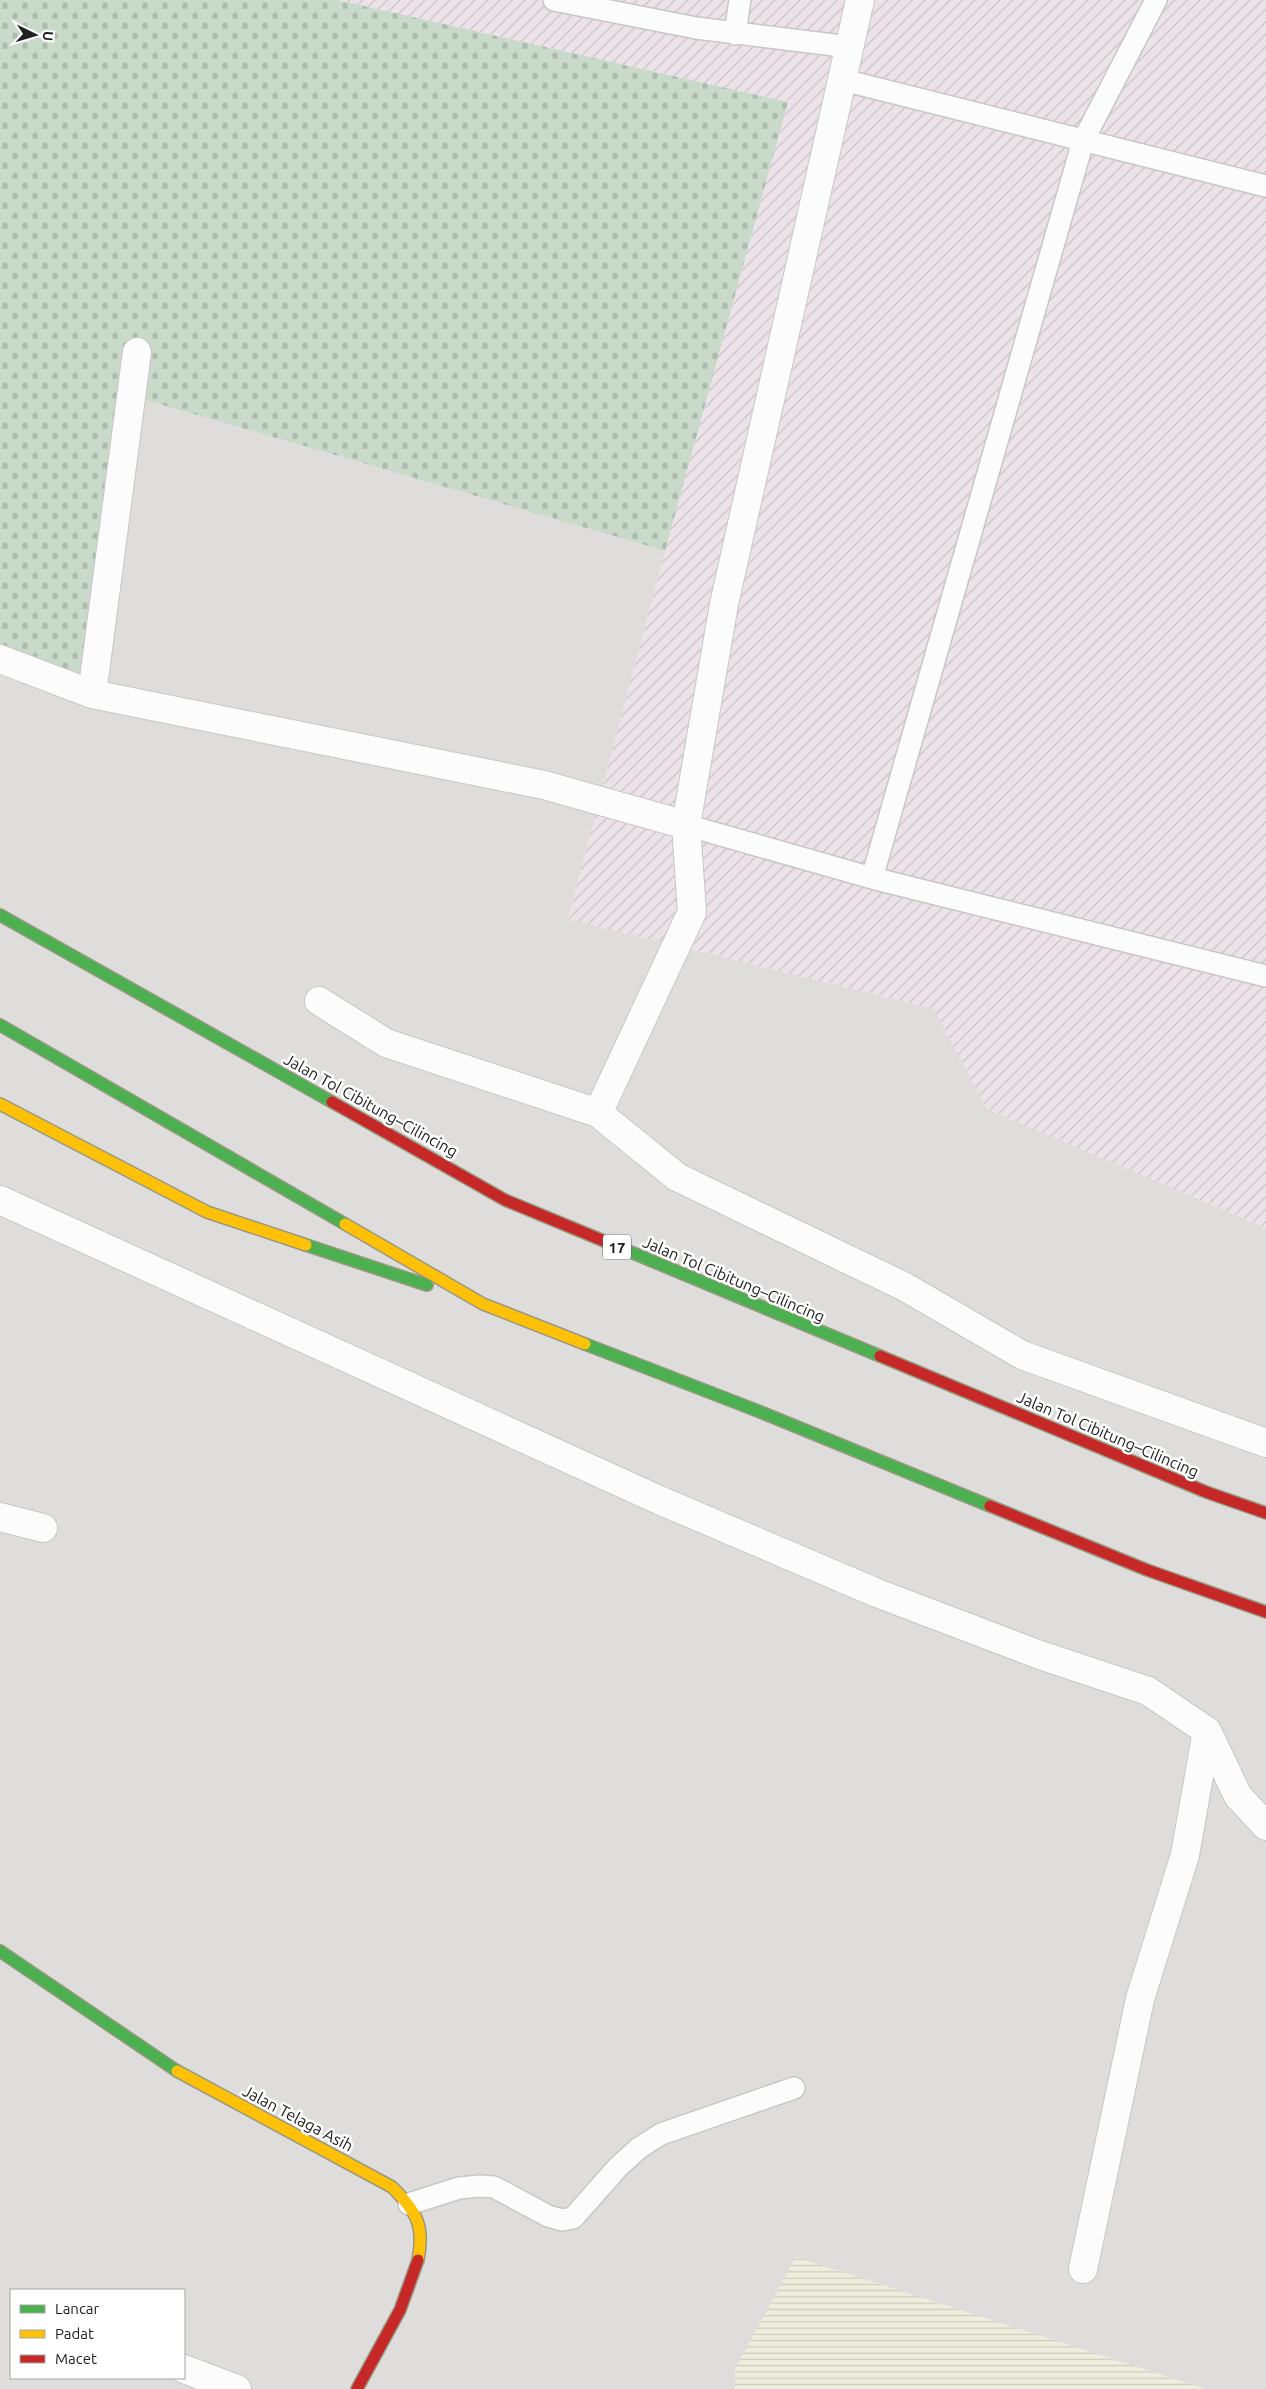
<svg xmlns="http://www.w3.org/2000/svg" width="1266" height="2389" font-family="Ubuntu,sans-serif">
  <style>
    .residential { fill: #dedddb; fill-rule: evenodd }
    .industrial { fill: url(#industrial-furrows) }
    .farmland { fill: url(#farmland-rules) }
    .cemetery { fill: url(#cemetery-stones) }
    .lines { fill: none; stroke-linecap: round; stroke-linejoin: round }
    .lane-casing { stroke: #c8c7c6; stroke-width: 24 }
    .street-casing { stroke: #c8c7c6; stroke-width: 30 }
    .fast-casing { stroke: #989982; stroke-width: 14 }
    .slow-casing { stroke: #989982; stroke-width: 14 }
    .jam-casing { stroke: #989982; stroke-width: 14 }
    .lane { stroke: #fdfcfc; stroke-width: 21 }
    .street { stroke: #fdfcfc; stroke-width: 28 }
    .fast { stroke: #4caf50; stroke-width: 11 }
    .slow { stroke: #ffc107; stroke-width: 11 }
    .jam { stroke: #c62828; stroke-width: 11 }
    .labels { text-anchor: middle; dominant-baseline: central; stroke-width: 5; stroke-linejoin: round; paint-order: stroke }
    .shield { fill: #fff; stroke: #646464; stroke-width: 1 }
    .shield-label { font-size: 15px; font-weight: bold; fill: #212121 }
    .street-label { font-size: 16px; fill: #212121; stroke: #fff }
  </style>
  <defs>
    <pattern id="industrial-furrows" width="10" height="10" patternUnits="userSpaceOnUse" patternTransform="scale(1.25)"><rect width="10" height="10" fill="#ece3e8"/><path d="M-1 1l2-2M0 10L10 0M9 11l2-2" fill="none" stroke="#cac2c7"/></pattern>
    <pattern id="farmland-rules" width="6" height="5" patternUnits="userSpaceOnUse" patternTransform="scale(1.25)"><rect width="6" height="5" fill="#eeeede"/><path d="M0 2.5h6" fill="none" stroke="#ccccbe"/></pattern>
    <pattern id="cemetery-stones" width="16" height="16" patternUnits="userSpaceOnUse" patternTransform="scale(1.25)"><rect width="16" height="16" fill="#c9daca"/><path d="M2 7V4a2 2 0 0 1 4 0v3zM10 15v-3a2 2 0 0 1 4 0v3z" fill="#acbbad"/></pattern>
  </defs>
  <rect width="100%" height="100%" fill="#efedea"/>
  <path class="residential" d="M135 397 665 551 568 919 934 1009 987 1109 1266 1228V2389H0V667ZM11 2290H184V2378H11Z"/>
  <path class="industrial" d="M338 0H1266V1228L987 1109 934 1009 568 919 665 551 788 102Z"/>
  <path class="farmland" d="M796 2257 1206 2389H735V2369Z"/>
  <path class="cemetery" d="M0 0H338L788 102 665 551 135 397 94 700 0 667Z"/>
  <g class="lines">
    <defs>
      <path id="lane" d="M554 0 696 28 850 47
        M735 34 740 0
        M843 80 1266 186
        M686 825 872 878 1266 976
        M872 878 1083 141 1156 0
        M409 2204 459 2188 480 2186 494 2187 548 2216 562 2220 573 2218 618 2167 639 2148 661 2134 794 2088"/>
      <path id="street" d="M0 659 92 694 544 785 686 825
        M92 694 137 352
        M319 1001 386 1043 598 1113 677 1177 905 1287 1022 1355 1266 1443
        M598 1113 692 912 686 825 724 604 860 0
        M0 1200 659 1500 877 1593 1040 1655 1148 1691 1207 1731 1238 1796 1266 1826
        M0 1517 43 1528
        M1083 2269 1140 1999 1185 1855 1207 1731
        M184 2369 237 2389"/>
      <path id="fast" d="M0 915 332 1102
        M0 1025 345 1224
        M609 1243 880 1356
        M306 1245 427 1285
        M585 1344 758 1411 990 1506
        M0 1951 177 2071"/>
      <path id="slow" d="M0 1104 207 1212 306 1245
        M345 1224 483 1304 585 1344
        M177 2071 392 2187C416 2211 425 2225 418 2260"/>
      <path id="jam" d="M332 1102 505 1200 609 1243
        M880 1356 1206 1492 1266 1513
        M990 1506 1147 1570 1266 1612
        M357 2389 400 2310 418 2260"/>
    </defs>
    <use href="#lane" class="lane-casing"/>
    <use href="#street" class="street-casing"/>
    <use href="#fast" class="fast-casing"/>
    <use href="#slow" class="slow-casing"/>
    <use href="#jam" class="jam-casing"/>
    <use href="#lane" class="lane"/>
    <use href="#street" class="street"/>
    <use href="#fast" class="fast"/>
    <use href="#slow" class="slow"/>
    <use href="#jam" class="jam"/>
  </g>
  <g class="labels">
    <rect class="shield" x="603" y="1234.5" width="28" height="25" rx="4"/>
    <g class="shield-label">
      <text x="617" y="1247">17</text>
    </g>
    <g class="street-label">
      <text transform="translate(371 1105) rotate(29)">Jalan Tol Cibitung–Cilincing</text>
      <text transform="translate(734 1279) rotate(23)">Jalan Tol Cibitung–Cilincing</text>
      <text transform="translate(1108 1434) rotate(23)">Jalan Tol Cibitung–Cilincing</text>
      <text transform="translate(298 2118) rotate(28)">Jalan Telaga Asih</text>
    </g>
  </g>
  <rect x="10" y="2289" width="175" height="90" fill="#ffffff" stroke="#a6a6a6"/>
  <rect x="20" y="2305" width="25" height="8" fill="#4caf50" stroke="#a6a6a6"/>
  <text x="55" y="2314" font-size="15" fill="#212121">Lancar</text>
  <rect x="20" y="2330" width="25" height="8" fill="#ffc107" stroke="#a6a6a6"/>
  <text x="55" y="2339" font-size="15" fill="#212121">Padat</text>
  <rect x="20" y="2355" width="25" height="8" fill="#c62828" stroke="#a6a6a6"/>
  <text x="55" y="2364" font-size="15" fill="#212121">Macet</text>
  <g transform="translate(35 35) rotate(95)" stroke="#ffffff" stroke-width="4" paint-order="stroke">
  <path d="M0-4L9 19L0 12L-9 19Z" fill="#212121"/>
  <text y="-8" font-size="14" font-weight="bold" text-anchor="middle" fill="#212121">U</text>
  </g>
</svg>
